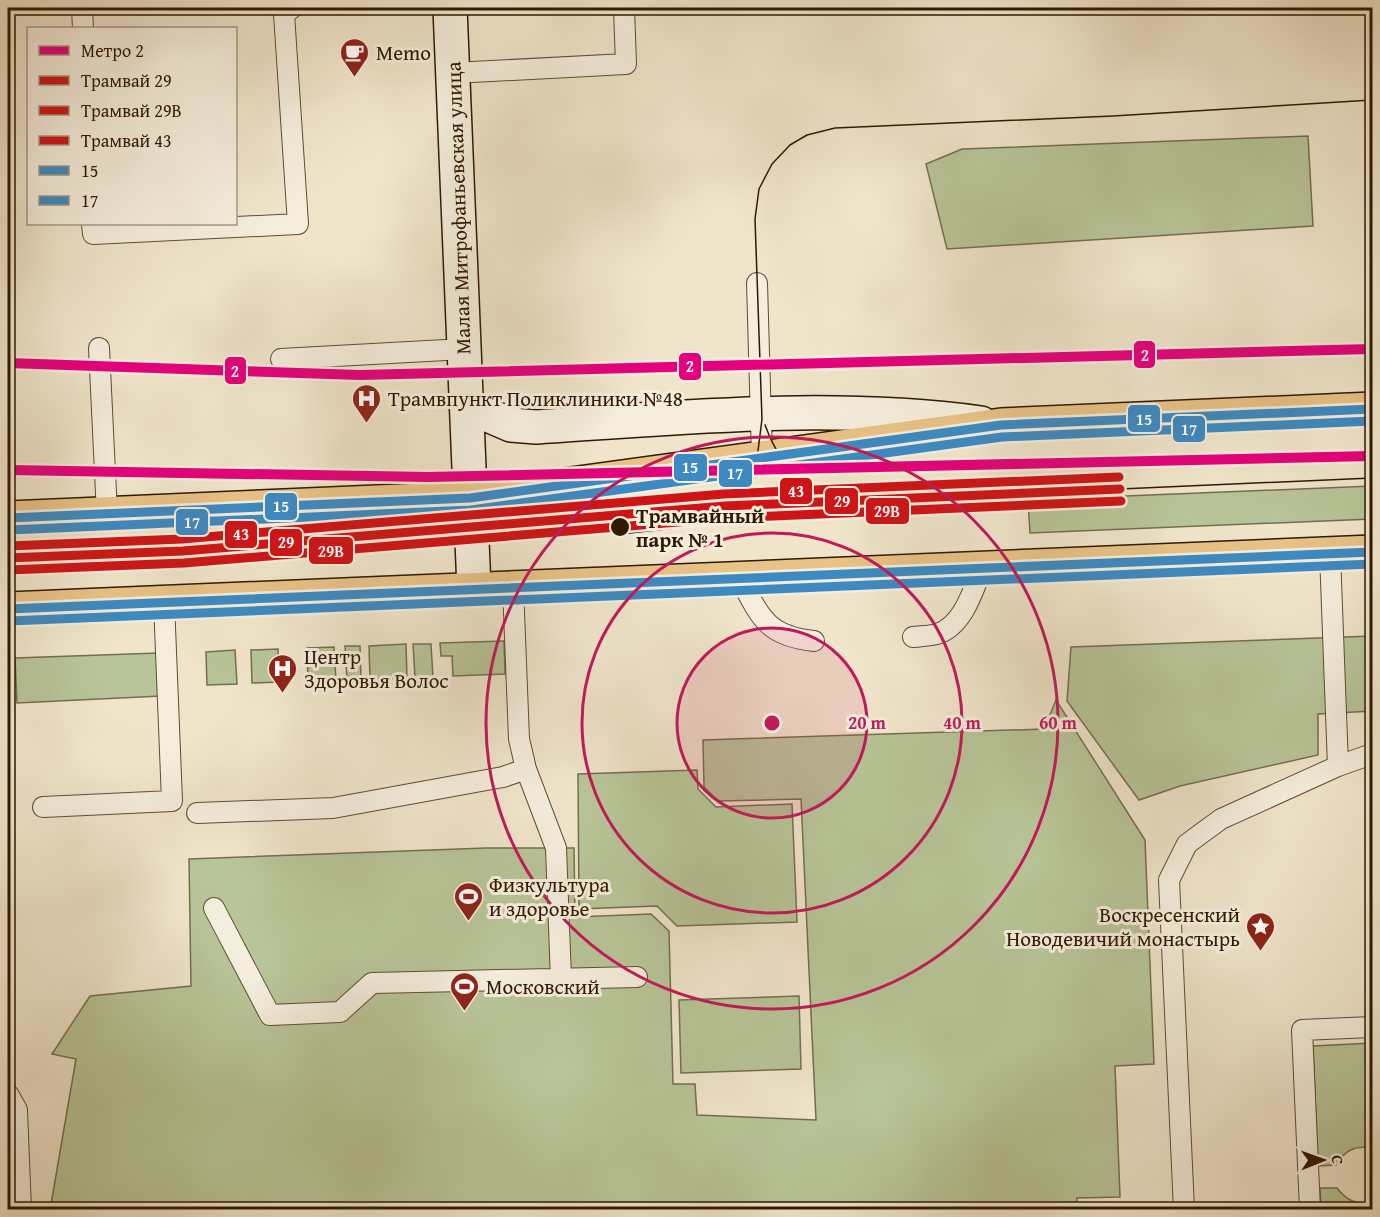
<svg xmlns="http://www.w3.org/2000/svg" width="1380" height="1217" font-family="'Gentium Book Plus',serif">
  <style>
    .green { fill: #b8c598; stroke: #746f4c; stroke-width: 1.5 }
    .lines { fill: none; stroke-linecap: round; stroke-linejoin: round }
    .lane-casing { stroke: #5f4c33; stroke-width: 22 }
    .secondary-casing { stroke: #2f1900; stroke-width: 36 }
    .primary-casing { stroke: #2f1900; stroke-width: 36 }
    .lane { stroke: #f5eedd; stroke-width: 20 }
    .secondary { stroke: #f5eedd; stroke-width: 33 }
    .primary { stroke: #e8c286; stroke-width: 33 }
    .tram { stroke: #2f1900; stroke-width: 1.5 }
    .bus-1-casing { stroke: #f5eedd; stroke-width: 14 }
    .bus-2-casing { stroke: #f5eedd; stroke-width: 14 }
    .bus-1 { stroke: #3d8ac2; stroke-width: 9 }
    .bus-2 { stroke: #3d8ac2; stroke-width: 9 }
    .tram-1-casing { stroke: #f5eedd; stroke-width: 14 }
    .tram-2-casing { stroke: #f5eedd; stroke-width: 14 }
    .tram-3-casing { stroke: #f5eedd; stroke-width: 14 }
    .tram-1 { stroke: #ce1417; stroke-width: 9 }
    .tram-2 { stroke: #ce1417; stroke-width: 9 }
    .tram-3 { stroke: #ce1417; stroke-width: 9 }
    .metro-1-casing { stroke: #f5eedd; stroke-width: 15 }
    .metro-1 { stroke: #e5007d; stroke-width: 10 }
    .ring { fill: none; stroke: #c2185b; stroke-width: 3 }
    .stop-dot { fill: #2f1900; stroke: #f5eedd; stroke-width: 2 }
    .labels { text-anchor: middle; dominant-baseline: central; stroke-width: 6; stroke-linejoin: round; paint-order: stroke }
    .poi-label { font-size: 21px; fill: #2f1900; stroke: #f5eedd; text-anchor: start }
    .street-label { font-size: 21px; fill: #2f1900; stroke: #f5eedd }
    .stop-label { font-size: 21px; font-weight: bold; fill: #2f1900; stroke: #f5eedd; text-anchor: start }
    .centre { fill: #c2185b; stroke: #f5eedd; stroke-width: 3 }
    .ring-label { font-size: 18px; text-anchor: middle; font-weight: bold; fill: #c2185b; stroke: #f5eedd; stroke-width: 6; stroke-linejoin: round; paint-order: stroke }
    .line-badge { stroke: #f5eedd; stroke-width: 2 }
    .badge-label { font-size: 16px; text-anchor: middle; font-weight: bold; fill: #fff }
  </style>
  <rect width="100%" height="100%" fill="#f0e5cb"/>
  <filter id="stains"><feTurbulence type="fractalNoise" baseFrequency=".00333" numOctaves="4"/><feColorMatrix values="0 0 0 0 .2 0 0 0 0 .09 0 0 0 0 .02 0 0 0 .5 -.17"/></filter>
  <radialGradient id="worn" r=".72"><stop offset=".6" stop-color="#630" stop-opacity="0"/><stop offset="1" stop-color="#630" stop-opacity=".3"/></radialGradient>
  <path class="green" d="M1308 136 1313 226 947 249 926 164 962 149Z
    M1372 486V519L1030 533 1028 500Z
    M1372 636V711L1318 714V755L1180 786 1139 800 1067 701 1071 647Z
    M504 641 505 674 453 676 452 656H441L440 643Z
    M406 644 407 678 370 679 369 646Z
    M413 644H431L433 677H415Z
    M345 646H360L361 679 347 680Z
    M334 647 336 680 308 681 307 648Z
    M278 649 279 682 252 683 251 650Z
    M235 650 237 684 207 685 206 652Z
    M159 653 161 696 17 703 15 658Z
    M1056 700 1145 840 1154 1064 1115 1066 1120 1197 1077 1198V1210H50L76 1059 52 1054 90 996 191 986 189 859 486 848H574L575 917 651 914 669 931 673 1084H695L697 1115 816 1120 801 799 718 801 704 787 703 740 1044 729Z
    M697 770 698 789 716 807 792 804 797 922 677 926 657 906 579 909 578 774Z
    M799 996 801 1069 681 1073 679 1000Z
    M1372 1043V1148C1355 1145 1345 1150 1336 1165L1318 1166 1313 1046Z
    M1320 1188H1337C1346 1200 1357 1206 1372 1202V1209H1321Z"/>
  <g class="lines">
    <defs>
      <path id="lane" d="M82 8 83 28
        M453 73 626 64 624 8
        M92 224 93 234 298 224 284 14 292 8
        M757 283 762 458
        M99 348 107 514
        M281 359 464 349
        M1330 554 1338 766
        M740 579C761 618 767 636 814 641
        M513 587 519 739 526 769 556 848 561 979
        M913 637C921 636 930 636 937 634 963 626 973 591 982 568
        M43 807 172 801 164 602
        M197 813 333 808 503 777 526 769
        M214 908 270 1015 340 1012 372 983 637 977
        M8 1094 17 1110 21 1210
        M1184 1210 1169 880 1187 844 1221 819 1338 766 1372 754
        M1310 1210 1302 1030 1372 1027"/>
      <path id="secondary" d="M450 8 474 589
        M467 406 511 425 536 427C684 417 833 403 981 423"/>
      <path id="primary" d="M8 518 470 498 1001 425 1372 409
        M8 609 1372 552"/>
    </defs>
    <use href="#lane" class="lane-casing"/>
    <use href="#secondary" class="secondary-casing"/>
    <use href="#primary" class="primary-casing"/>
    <use href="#lane" class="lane"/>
    <use href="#secondary" class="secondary"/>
    <use href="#primary" class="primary"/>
    <path class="tram" d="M765 425C788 487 819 496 880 499
      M1120 489 1372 478
      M621 534 684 527 704 521 734 496 748 476 758 451 762 419 755 219 759 189 772 164 790 145 807 135 835 128 1113 116 1372 100"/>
    <defs>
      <path id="bus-1" d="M8 518 470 498 1001 425 1372 409
        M8 609 1372 552"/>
      <path id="bus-2" d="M9 530 471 510 1002 437 1372 421
        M9 621 1372 564"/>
    </defs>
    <use href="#bus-1" class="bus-1-casing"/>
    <use href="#bus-2" class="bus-2-casing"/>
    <use href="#bus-1" class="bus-1"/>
    <use href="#bus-2" class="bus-2"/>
    <defs>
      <path id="tram-1" d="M8 558 183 551 725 506 1120 489"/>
      <path id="tram-2" d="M8 570 184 563 726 518 1121 501"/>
      <path id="tram-3" d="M8 546 182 539 724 494 1119 477"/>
    </defs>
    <use href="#tram-1" class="tram-1-casing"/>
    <use href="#tram-2" class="tram-2-casing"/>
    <use href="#tram-3" class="tram-3-casing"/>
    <use href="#tram-1" class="tram-1"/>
    <use href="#tram-2" class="tram-2"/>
    <use href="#tram-3" class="tram-3"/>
    <defs>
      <path id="metro-1" d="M8 363 360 375 1372 349
        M8 470 428 477 1372 456"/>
    </defs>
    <use href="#metro-1" class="metro-1-casing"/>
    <use href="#metro-1" class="metro-1"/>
  </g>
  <circle cx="772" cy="723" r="95" fill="#c2185b" fill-opacity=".12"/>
  <g class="ring">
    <circle cx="772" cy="723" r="95"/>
    <circle cx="772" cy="723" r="190"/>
    <circle cx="772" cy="723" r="286"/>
  </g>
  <defs>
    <symbol id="cafe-pin" viewBox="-11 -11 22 30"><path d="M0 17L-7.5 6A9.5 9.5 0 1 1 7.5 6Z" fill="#8f2418" stroke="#f5eedd"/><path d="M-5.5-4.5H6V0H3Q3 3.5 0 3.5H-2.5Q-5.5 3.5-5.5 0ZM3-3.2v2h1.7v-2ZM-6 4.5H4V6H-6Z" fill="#fff"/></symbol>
    <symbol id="hospital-pin" viewBox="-11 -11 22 30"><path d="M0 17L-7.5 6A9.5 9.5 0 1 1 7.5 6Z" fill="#8f2418" stroke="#f5eedd"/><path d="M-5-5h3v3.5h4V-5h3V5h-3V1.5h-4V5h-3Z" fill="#fff"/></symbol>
    <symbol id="stadium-pin" viewBox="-11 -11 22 30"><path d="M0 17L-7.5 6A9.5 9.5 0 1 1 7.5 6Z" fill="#8f2418" stroke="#f5eedd"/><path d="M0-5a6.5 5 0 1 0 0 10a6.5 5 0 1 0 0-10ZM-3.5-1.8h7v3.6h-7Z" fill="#fff"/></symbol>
    <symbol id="sight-pin" viewBox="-11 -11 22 30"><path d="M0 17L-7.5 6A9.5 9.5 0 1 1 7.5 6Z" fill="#8f2418" stroke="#f5eedd"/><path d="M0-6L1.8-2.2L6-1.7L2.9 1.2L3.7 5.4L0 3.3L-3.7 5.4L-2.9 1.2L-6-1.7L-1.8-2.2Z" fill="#fff"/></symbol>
  </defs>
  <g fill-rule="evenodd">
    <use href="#cafe-pin" x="338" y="36" width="33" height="45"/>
    <use href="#hospital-pin" x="350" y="382" width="33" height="45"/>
    <use href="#hospital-pin" x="266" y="652" width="33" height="45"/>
    <use href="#stadium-pin" x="452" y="880" width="33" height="45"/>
    <use href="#sight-pin" x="1244" y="910" width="33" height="45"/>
    <use href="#stadium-pin" x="448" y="970" width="33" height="45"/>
  </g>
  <circle class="stop-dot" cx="620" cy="527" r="10"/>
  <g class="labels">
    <g class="poi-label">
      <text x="376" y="52">Memo</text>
      <text x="388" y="398">Трамвпункт Поликлиники №48</text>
      <text x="304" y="656">Центр<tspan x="304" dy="24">Здоровья Волос</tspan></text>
      <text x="489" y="884">Физкультура<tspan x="489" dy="24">и здоровье</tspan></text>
      <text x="1240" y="914" text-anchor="end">Воскресенский<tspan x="1240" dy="24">Новодевичий монастырь</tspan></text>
      <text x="486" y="986">Московский</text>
    </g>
    <g class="street-label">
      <text transform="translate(458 208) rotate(-92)">Малая Митрофаньевская улица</text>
    </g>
    <g class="stop-label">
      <text x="636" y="515">Трамвайный<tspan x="636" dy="24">парк № 1</tspan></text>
    </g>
  </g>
  <circle cx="772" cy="723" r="9" class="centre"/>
  <g class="ring-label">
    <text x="867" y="729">20 m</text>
    <text x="962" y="729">40 m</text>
    <text x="1058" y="729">60 m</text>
  </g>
  <g class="line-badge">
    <rect x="1133" y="340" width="23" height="29" rx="6" fill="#e5007d"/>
    <rect x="678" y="352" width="24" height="29" rx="6" fill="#e5007d"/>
    <rect x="224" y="356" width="23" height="29" rx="6" fill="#e5007d"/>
    <rect x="1127" y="404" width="34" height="29" rx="6" fill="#3d8ac2"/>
    <rect x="1172" y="415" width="34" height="28" rx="6" fill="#3d8ac2"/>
    <rect x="673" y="453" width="35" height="29" rx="6" fill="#3d8ac2"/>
    <rect x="718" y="459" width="35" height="29" rx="6" fill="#3d8ac2"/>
    <rect x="779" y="477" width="34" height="28" rx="6" fill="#ce1417"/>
    <rect x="824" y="487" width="35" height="28" rx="6" fill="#ce1417"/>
    <rect x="264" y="492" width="34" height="29" rx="6" fill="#3d8ac2"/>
    <rect x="865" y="497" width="45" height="28" rx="6" fill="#ce1417"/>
    <rect x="175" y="508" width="34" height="28" rx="6" fill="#3d8ac2"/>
    <rect x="224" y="520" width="34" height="29" rx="6" fill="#ce1417"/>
    <rect x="269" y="528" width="34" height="29" rx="6" fill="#ce1417"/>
    <rect x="308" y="536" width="46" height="29" rx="6" fill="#ce1417"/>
  </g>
  <g class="badge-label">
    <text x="1145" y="361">2</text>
    <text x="690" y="372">2</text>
    <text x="235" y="377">2</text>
    <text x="1144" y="425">15</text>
    <text x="1189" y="435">17</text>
    <text x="690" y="473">15</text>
    <text x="735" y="479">17</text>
    <text x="796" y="497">43</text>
    <text x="842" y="507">29</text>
    <text x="281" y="512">15</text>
    <text x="887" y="517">29В</text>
    <text x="192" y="528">17</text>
    <text x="241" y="540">43</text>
    <text x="286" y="548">29</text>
    <text x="331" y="557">29В</text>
  </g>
  <rect width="1380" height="1217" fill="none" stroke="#f0e5cb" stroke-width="30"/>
  <rect x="9" y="9" width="1362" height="1199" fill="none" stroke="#2f1900" stroke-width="3"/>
  <rect x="15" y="15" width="1350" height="1187" fill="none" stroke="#2f1900" stroke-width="1.5"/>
  <rect x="27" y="27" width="210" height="198" fill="#f5eedd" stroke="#a69985" stroke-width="1.5"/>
  <rect x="39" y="46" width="30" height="9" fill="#e5007d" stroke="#a69985" stroke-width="1.5"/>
  <text x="81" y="57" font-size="18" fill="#2f1900">Метро 2</text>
  <rect x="39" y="76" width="30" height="9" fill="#ce1417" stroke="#a69985" stroke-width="1.5"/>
  <text x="81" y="87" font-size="18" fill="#2f1900">Трамвай 29</text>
  <rect x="39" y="106" width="30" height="9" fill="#ce1417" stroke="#a69985" stroke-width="1.5"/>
  <text x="81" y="117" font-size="18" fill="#2f1900">Трамвай 29В</text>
  <rect x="39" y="136" width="30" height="9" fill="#ce1417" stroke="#a69985" stroke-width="1.5"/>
  <text x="81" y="147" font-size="18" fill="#2f1900">Трамвай 43</text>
  <rect x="39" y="166" width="30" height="9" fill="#3d8ac2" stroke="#a69985" stroke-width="1.5"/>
  <text x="81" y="177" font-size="18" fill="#2f1900">15</text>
  <rect x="39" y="196" width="30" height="9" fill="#3d8ac2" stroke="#a69985" stroke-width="1.5"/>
  <text x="81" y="207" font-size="18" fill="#2f1900">17</text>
  <g transform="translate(1323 1160) rotate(89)" stroke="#f5eedd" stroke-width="4.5" paint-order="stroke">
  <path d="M0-4.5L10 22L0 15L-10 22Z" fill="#2f1900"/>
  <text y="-9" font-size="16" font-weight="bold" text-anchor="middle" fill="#2f1900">С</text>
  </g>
  <rect width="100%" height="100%" filter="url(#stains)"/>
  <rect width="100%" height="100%" fill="url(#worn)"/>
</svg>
